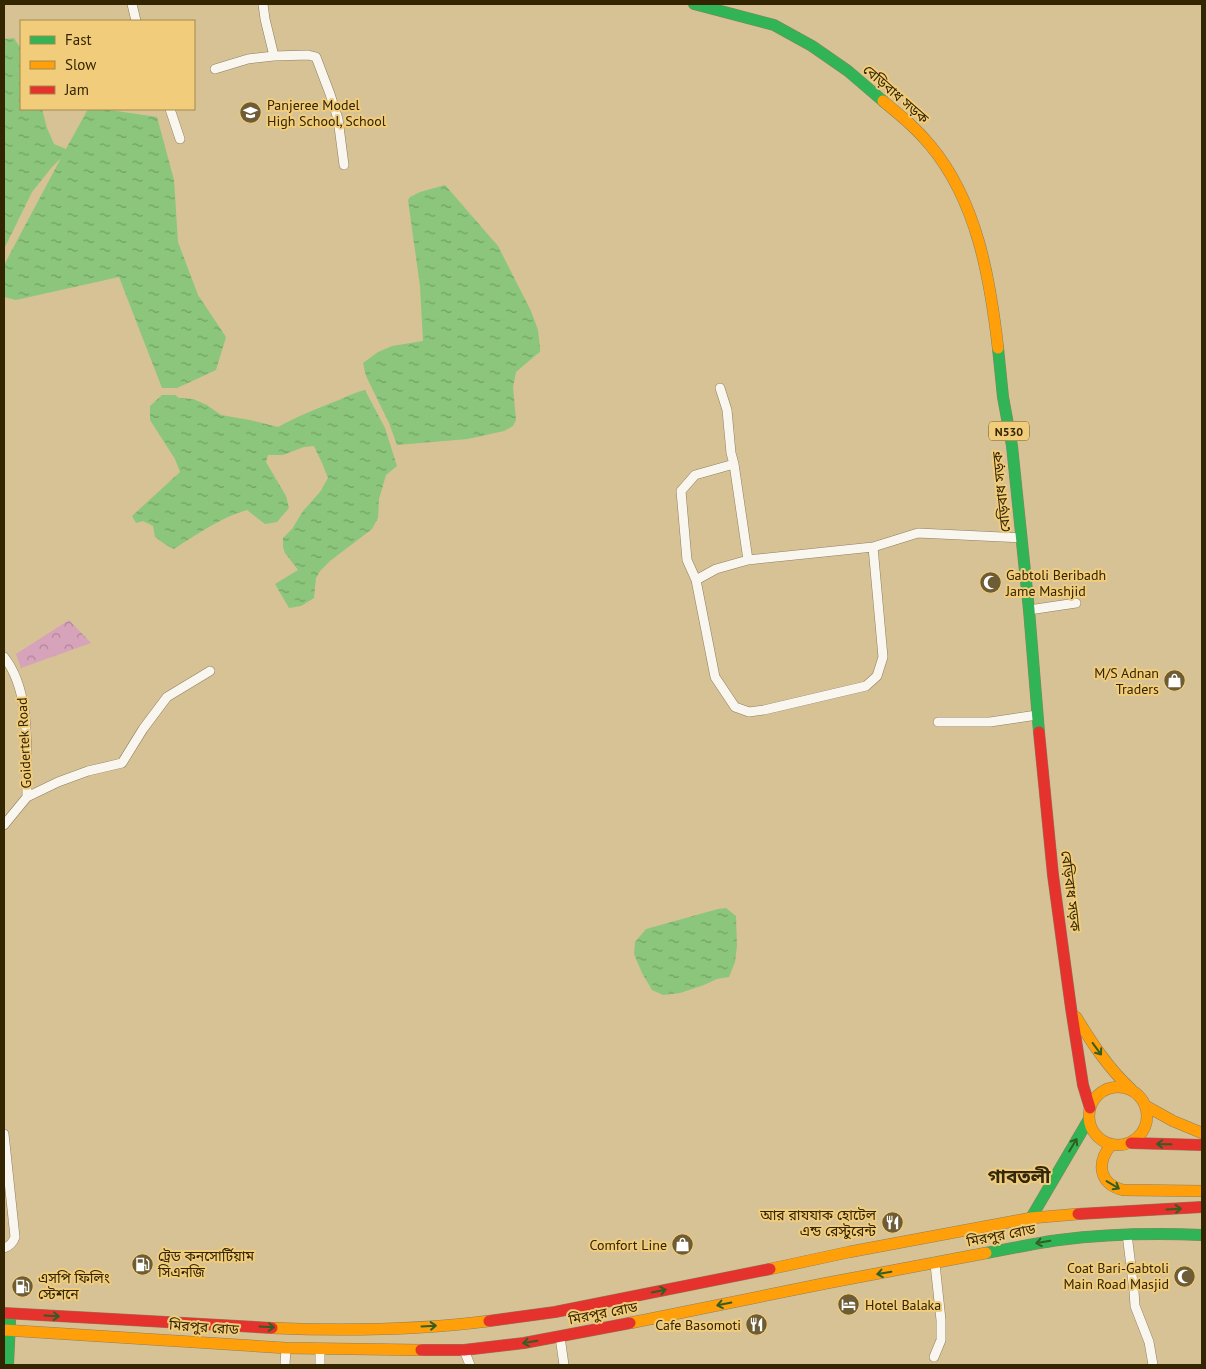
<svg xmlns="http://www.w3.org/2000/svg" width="1206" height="1369" font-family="'PT Sans','Noto Sans Bengali',sans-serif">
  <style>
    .park { fill: url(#park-crowns) }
    .water { fill: url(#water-ripples) }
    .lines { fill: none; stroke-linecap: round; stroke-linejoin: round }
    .street-casing { stroke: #8e7f5f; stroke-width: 10 }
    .fast-casing { stroke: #8e7f5f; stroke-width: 12 }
    .slow-casing { stroke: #8e7f5f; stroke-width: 12 }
    .jam-casing { stroke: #8e7f5f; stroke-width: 12 }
    .street { stroke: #f9f6ef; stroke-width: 9 }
    .fast { stroke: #30b455; stroke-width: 11 }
    .slow { stroke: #ff9f0a; stroke-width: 11 }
    .jam { stroke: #e5322d; stroke-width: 11 }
    .oneway { stroke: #325e23 }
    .labels { text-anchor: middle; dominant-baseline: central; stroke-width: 4; stroke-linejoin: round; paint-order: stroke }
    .shield { fill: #f1cc7a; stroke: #6d5726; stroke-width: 1 }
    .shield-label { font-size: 12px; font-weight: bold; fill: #342502 }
    .street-label { font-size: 14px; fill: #342502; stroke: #f1cc7a }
    .poi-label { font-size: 14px; fill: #342502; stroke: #f1cc7a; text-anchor: start }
    .district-label { font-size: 19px; font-weight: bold; fill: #33280e; stroke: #f1cc7a }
  </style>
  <defs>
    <pattern id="park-crowns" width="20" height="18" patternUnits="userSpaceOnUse" patternTransform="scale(1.25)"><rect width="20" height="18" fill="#d6a3ba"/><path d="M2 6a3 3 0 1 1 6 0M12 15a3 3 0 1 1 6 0" fill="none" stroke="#ae8595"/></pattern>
    <pattern id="water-ripples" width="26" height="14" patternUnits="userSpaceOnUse" patternTransform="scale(1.25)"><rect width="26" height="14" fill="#8bc67c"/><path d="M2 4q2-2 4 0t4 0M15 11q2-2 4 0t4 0" fill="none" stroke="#72a163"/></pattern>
  </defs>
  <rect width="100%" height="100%" fill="#d6c295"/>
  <path class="park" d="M69 620 91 643 21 668 16 654Z"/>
  <path class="water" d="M14 38 21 49V109H42L47 128 54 144 66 149 88 109H103L157 117 174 180 178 242 198 295 226 337 216 370 177 388H162L119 277 16 300 4 297V265L61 158 52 167 32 192 4 249V39Z
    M445 185 498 246 531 311 538 330 540 348V352L536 355 516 372 513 387 516 420 513 426 504 431 468 439 397 445 389 423 366 376 363 363 378 352 392 346 423 341 420 286 408 200 410 197 420 192Z
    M365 390 385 428 397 466 386 475 379 499 378 518 372 529 330 561 320 571 316 578 314 598 301 606 289 608 275 584 298 570 285 553 283 547V538L292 529 303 511 320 492 328 478 322 463 314 446 304 447 283 455H268L266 462 286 496 289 508 277 522 265 524 247 510C220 518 197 534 174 549L166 545 155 537 153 526 143 521 136 523 132 516 180 472 175 459 150 420V406L162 395H175L179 398 193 399 207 405 221 415 250 420 278 427C298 416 318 408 339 400 348 396 356 392 365 390Z
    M726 908 736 916 737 946 735 962 729 977 717 979 704 985 680 993 663 995 652 990 642 973 634 954 635 942 646 929 718 909Z"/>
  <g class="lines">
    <defs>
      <path id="street" d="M132 4 136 21
        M263 4 265 19 274 56
        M215 69 248 59 274 56 308 55 316 57 330 94 338 119 344 165
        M170 109 180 139
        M720 388 727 410 731 453 734 464 748 560
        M734 464 695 475 681 491 687 560 696 580 715 677 735 707 749 712 764 710 866 686 877 676 883 657 873 547
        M696 580 716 569 748 560 873 547 918 533 1021 538
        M1029 610 1076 603
        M4 657C32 692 26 753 27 797L4 825
        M938 722H990L1037 715
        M27 797 58 782 88 771 122 763 143 729 167 697 210 671
        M4 1134 15 1237C13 1243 10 1246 4 1248
        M1127 1234 1134 1291 1135 1306 1149 1342 1153 1365
        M560 1337 564 1365
        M320 1349V1365
        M464 1350 470 1365
        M934 1357 941 1340V1320L935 1264
        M285 1365 286 1348"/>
      <path id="fast" d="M694 4 774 25 812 46 848 71 883 101
        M998 348 1003 397 1012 446 1029 610 1039 732
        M1031 1218 1089 1119
        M986 1253C1010 1249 1035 1243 1059 1240 1106 1234 1154 1233 1202 1235
        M8 1365 10 1321"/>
      <path id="slow" d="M883 101C900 115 916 128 930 145 977 201 990 278 998 348
        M1076 1017C1092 1043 1108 1068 1131 1089
        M1089 1116a29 29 0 1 1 58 0a29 29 0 1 1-58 0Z
        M1146 1106 1173 1121 1202 1133
        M1111 1145C1096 1163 1099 1184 1123 1190L1202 1191
        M770 1269 849 1252 1031 1218 1078 1214
        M630 1323 827 1283 986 1253
        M272 1328C342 1331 418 1330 489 1321
        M4 1330 286 1348 421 1350"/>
      <path id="jam" d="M1039 732 1053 875 1071 1008 1083 1085 1090 1108
        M1131 1143 1202 1145
        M1078 1214 1202 1207
        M4 1313 272 1328
        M489 1321 555 1312 770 1269
        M421 1350H464L524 1343 630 1323"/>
    </defs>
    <use href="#street" class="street-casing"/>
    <use href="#fast" class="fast-casing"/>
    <use href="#slow" class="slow-casing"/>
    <use href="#jam" class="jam-casing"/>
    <use href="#street" class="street"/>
    <use href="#fast" class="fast"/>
    <use href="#slow" class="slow"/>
    <use href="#jam" class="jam"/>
  </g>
  <defs><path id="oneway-shaft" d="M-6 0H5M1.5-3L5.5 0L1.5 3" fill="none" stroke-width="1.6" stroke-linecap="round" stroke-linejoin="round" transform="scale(1.25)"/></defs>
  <g class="oneway">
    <use href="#oneway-shaft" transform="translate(1097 1049) rotate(54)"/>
    <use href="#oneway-shaft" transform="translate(1164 1144) rotate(-179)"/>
    <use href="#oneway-shaft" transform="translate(1073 1145) rotate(-59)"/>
    <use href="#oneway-shaft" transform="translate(1113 1185) rotate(31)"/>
    <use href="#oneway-shaft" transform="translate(1174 1209) rotate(-3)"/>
    <use href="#oneway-shaft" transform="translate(1043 1242) rotate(170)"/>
    <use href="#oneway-shaft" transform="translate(884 1273) rotate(170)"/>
    <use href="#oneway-shaft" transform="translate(659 1291) rotate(-11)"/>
    <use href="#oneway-shaft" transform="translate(724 1304) rotate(169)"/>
    <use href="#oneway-shaft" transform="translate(52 1316) rotate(3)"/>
    <use href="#oneway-shaft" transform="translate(429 1326) rotate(-3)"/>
    <use href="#oneway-shaft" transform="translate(267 1327) rotate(3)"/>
    <use href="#oneway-shaft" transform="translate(530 1342) rotate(170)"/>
  </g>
  <defs>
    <symbol id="school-disc" viewBox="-11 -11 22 22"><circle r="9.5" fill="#6d5c35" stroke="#f1cc7a"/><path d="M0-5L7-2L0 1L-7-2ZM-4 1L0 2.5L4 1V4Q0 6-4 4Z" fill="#fff"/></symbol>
    <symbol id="mosque-disc" viewBox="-11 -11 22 22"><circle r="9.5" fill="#6d5c35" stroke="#f1cc7a"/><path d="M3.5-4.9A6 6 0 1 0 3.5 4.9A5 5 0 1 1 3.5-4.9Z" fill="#fff"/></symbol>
    <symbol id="shop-disc" viewBox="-11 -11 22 22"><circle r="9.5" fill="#6d5c35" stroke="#f1cc7a"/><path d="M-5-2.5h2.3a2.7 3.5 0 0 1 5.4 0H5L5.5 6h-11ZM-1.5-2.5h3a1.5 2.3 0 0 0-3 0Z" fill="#fff"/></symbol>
    <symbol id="restaurant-disc" viewBox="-11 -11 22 22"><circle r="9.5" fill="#6d5c35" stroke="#f1cc7a"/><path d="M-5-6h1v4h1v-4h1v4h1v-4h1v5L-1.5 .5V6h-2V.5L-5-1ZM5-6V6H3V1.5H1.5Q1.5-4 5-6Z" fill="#fff"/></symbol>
    <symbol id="fuel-disc" viewBox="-11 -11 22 22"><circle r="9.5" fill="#6d5c35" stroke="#f1cc7a"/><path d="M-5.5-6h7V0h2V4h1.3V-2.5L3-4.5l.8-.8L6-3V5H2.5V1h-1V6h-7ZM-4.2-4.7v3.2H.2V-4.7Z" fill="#fff"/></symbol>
    <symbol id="hotel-disc" viewBox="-11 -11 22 22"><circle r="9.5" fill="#6d5c35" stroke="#f1cc7a"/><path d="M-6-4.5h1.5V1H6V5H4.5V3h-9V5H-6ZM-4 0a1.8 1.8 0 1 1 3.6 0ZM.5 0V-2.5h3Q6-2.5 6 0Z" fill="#fff"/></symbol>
  </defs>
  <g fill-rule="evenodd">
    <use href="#school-disc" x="238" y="100" width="25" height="25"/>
    <use href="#mosque-disc" x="978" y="570" width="25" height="25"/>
    <use href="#shop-disc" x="1162" y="668" width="25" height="25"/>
    <use href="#restaurant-disc" x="880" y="1210" width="25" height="25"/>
    <use href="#shop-disc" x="670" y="1232" width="25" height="25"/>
    <use href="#fuel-disc" x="130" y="1252" width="25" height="25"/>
    <use href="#mosque-disc" x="1172" y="1264" width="25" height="25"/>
    <use href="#fuel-disc" x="10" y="1274" width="25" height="25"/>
    <use href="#hotel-disc" x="836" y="1292" width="25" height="25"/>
    <use href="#restaurant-disc" x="744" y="1312" width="25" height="25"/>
  </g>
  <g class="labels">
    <rect class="shield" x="989" y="421.5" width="40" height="19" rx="4"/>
    <g class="shield-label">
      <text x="1009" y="431">N530</text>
    </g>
    <g class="street-label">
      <text transform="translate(896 94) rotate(41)">বেড়িবাধ সড়ক</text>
      <text transform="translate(1001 492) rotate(-96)">বেড়িবাধ সড়ক</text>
      <text transform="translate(24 743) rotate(-93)">Goidertek Road</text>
      <text transform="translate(1071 891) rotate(83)">বেড়িবাধ সড়ক</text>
      <text transform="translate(1001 1235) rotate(-11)">মিরপুর রোড</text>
      <text transform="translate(603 1313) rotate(-11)">মিরপুর রোড</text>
      <text transform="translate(204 1327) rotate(4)">মিরপুর রোড</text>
    </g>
    <g class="poi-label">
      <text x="267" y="105">Panjeree Model<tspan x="267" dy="16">High School, School</tspan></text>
      <text x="1006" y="575">Gabtoli Beribadh<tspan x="1006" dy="16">Jame Mashjid</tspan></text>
      <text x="1159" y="673" text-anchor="end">M/S Adnan<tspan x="1159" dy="16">Traders</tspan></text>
      <text x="876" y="1215" text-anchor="end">আর রাযযাক হোটেল<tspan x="876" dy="16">এন্ড রেস্টুরেন্ট</tspan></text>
      <text x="667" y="1245" text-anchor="end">Comfort Line</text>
      <text x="158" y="1256">ট্রেড কনসোর্টিয়াম<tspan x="158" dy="16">সিএনজি</tspan></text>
      <text x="1169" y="1268" text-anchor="end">Coat Bari-Gabtoli<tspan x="1169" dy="16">Main Road Masjid</tspan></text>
      <text x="38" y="1278">এসপি ফিলিং<tspan x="38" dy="16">স্টেশনে</tspan></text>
      <text x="865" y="1305">Hotel Balaka</text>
      <text x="741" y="1325" text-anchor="end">Cafe Basomoti</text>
    </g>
    <g class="district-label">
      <text x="1019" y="1176">গাবতলী</text>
    </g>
  </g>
  <rect width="1206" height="1369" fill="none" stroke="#342502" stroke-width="10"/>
  <rect x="20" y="20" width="175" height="90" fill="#f1cc7a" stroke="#a5894a"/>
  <rect x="30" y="36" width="25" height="8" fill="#30b455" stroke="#a5894a"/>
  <text x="65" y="45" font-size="15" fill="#342502">Fast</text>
  <rect x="30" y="61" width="25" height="8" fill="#ff9f0a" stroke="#a5894a"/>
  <text x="65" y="70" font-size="15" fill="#342502">Slow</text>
  <rect x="30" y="86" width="25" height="8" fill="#e5322d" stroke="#a5894a"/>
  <text x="65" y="95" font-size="15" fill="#342502">Jam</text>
</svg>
